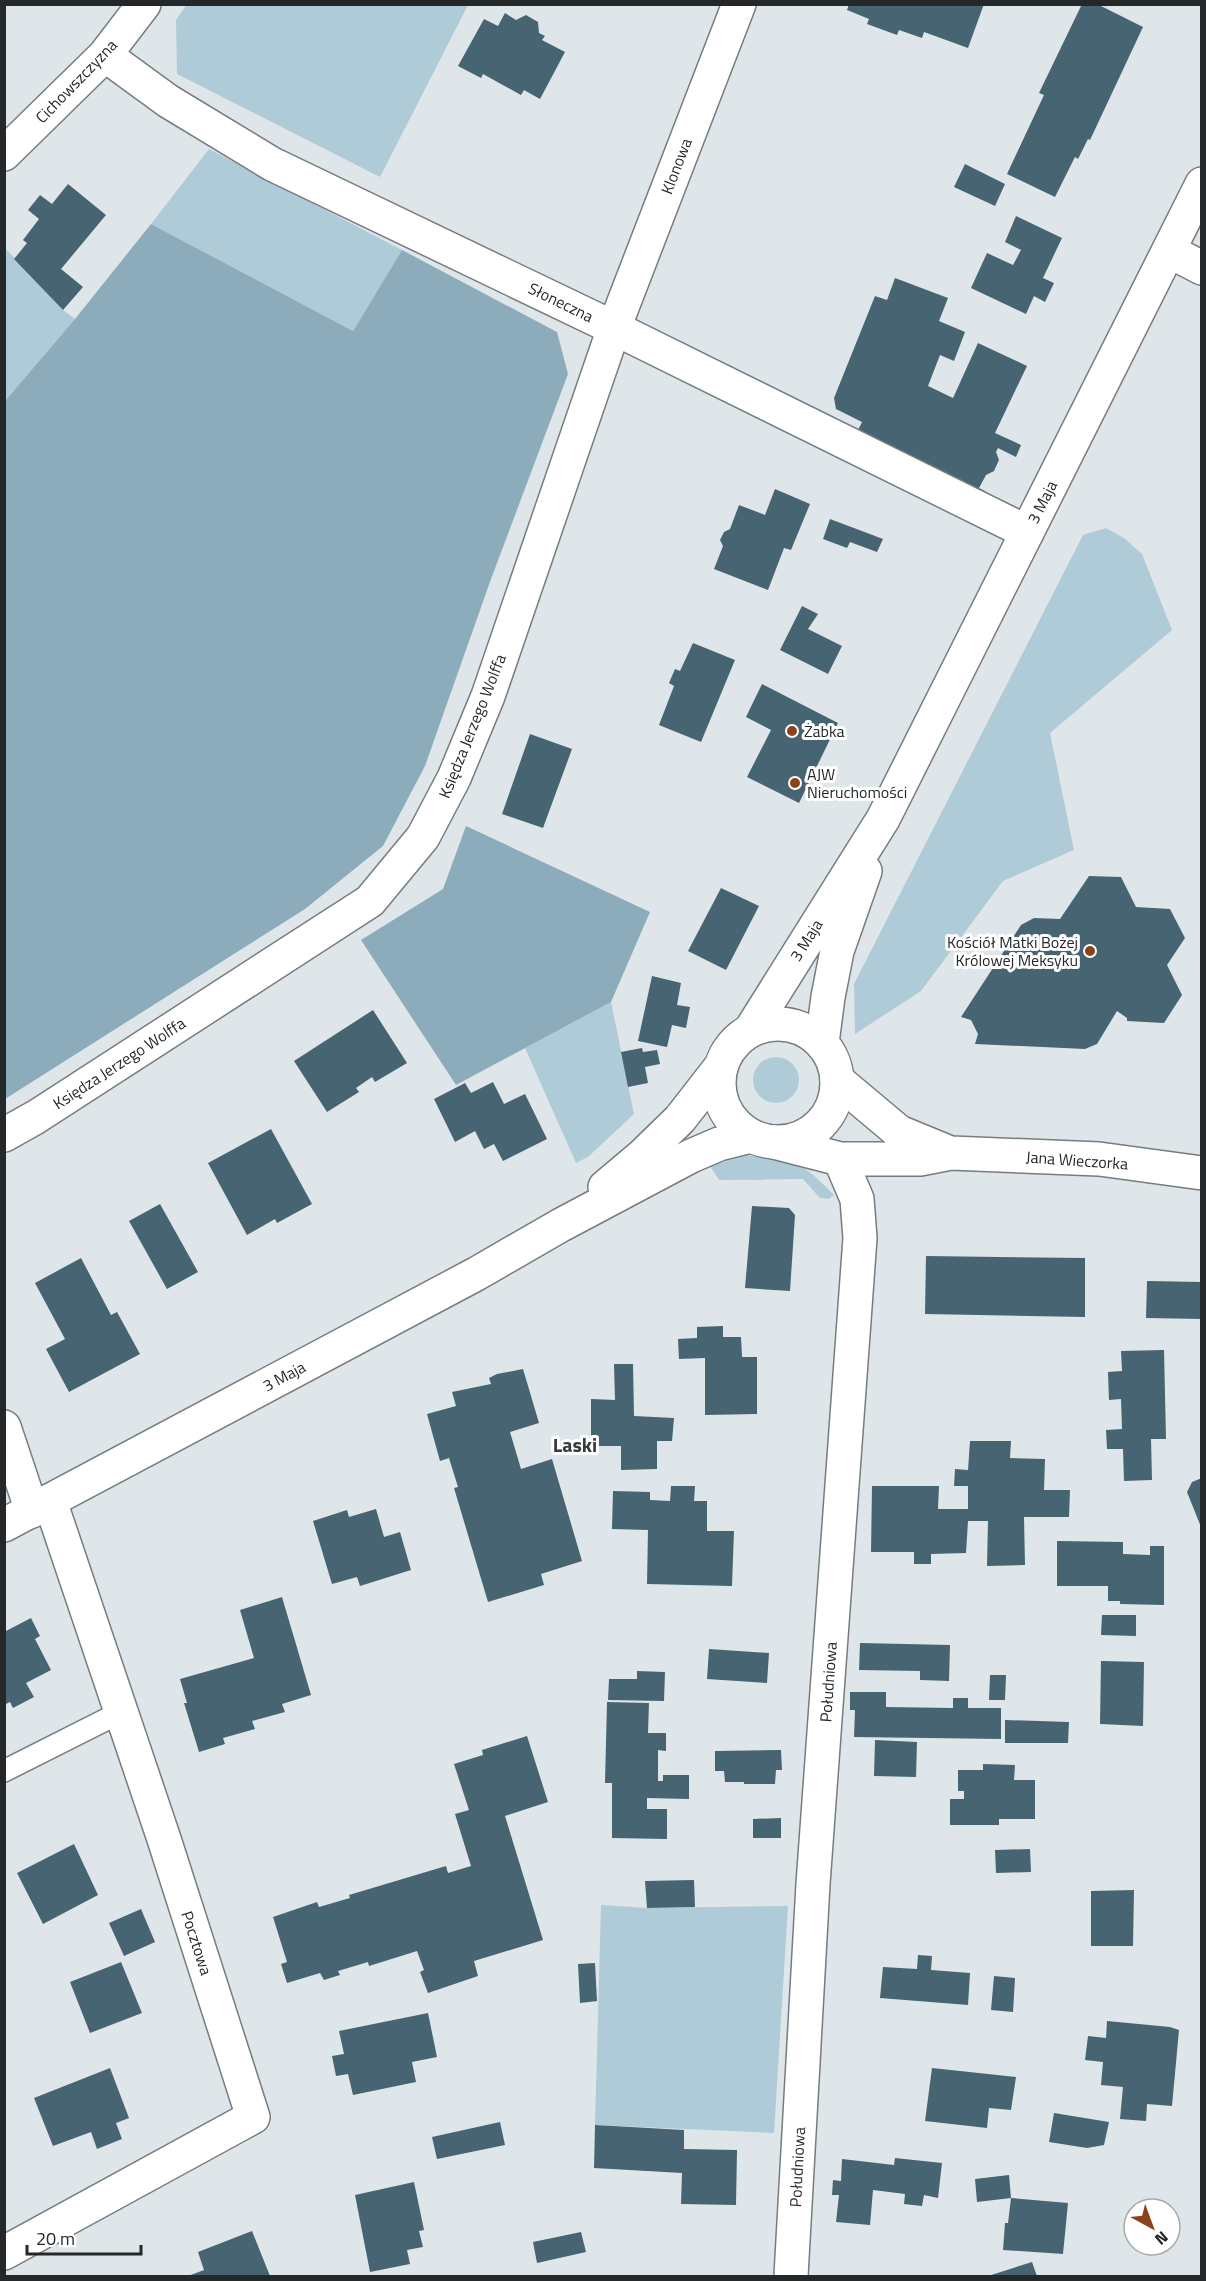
<svg xmlns="http://www.w3.org/2000/svg" width="1206" height="2281" font-family="'Titillium Web',sans-serif">
  <style>
    .green { fill: #afcbd8 }
    .forest { fill: #8cacbb }
    .building { fill: #466472 }
    .lines { fill: none; stroke-linecap: round; stroke-linejoin: round }
    .service-casing { stroke: #767c7f; stroke-width: 24 }
    .minor-casing { stroke: #767c7f; stroke-width: 36 }
    .tertiary-casing { stroke: #767c7f; stroke-width: 36 }
    .service { stroke: #fff; stroke-width: 21 }
    .minor { stroke: #fff; stroke-width: 33 }
    .tertiary { stroke: #fff; stroke-width: 33 }
    .poi-dot { fill: #89441c; stroke: #fff; stroke-width: 2 }
    .labels { text-anchor: middle; dominant-baseline: central; stroke-width: 6; stroke-linejoin: round; paint-order: stroke }
    .street-label { font-size: 16px; fill: #252829; stroke: #fff }
    .poi-label { font-size: 16px; fill: #252829; stroke: #fff; text-anchor: start }
    .quarter-label { font-size: 20px; font-weight: bold; fill: #363b3e; stroke: #fff }
  </style>
  <rect width="100%" height="100%" fill="#dfe6e9"/>
  <path class="green" d="M187 4H468V5L380 177 177 74 176 20Z
    M209 149 402 250 353 331 151 224Z
    M5 248 63 310 75 319 5 401Z
    M1106 528 1124 538 1142 554 1172 630 1050 733 1074 850 1003 881 921 991 855 1034 854 984 1083 535Z
    M611 1002 634 1114 588 1157 576 1163 525 1048Z
    M753 1080a23 23 0 1 1 46 0a23 23 0 1 1-46 0Z
    M757 1155C800 1161 804 1165 834 1195L829 1199 820 1198 803 1179 719 1180 710 1166 745 1156Z
    M601 1905 647 1908 788 1906 774 2133 595 2125Z"/>
  <path class="forest" d="M151 224 353 331 402 250 557 332 568 374 491 579 425 766 383 846 305 909 5 1099V401L75 319Z
    M466 826 650 912 611 1002 456 1085 361 940 443 889Z"/>
  <path class="building" d="M849 4H984L968 48 924 32 922 38 899 30 897 35 867 24 869 19 847 10Z
    M1082 4H1097L1143 27 1090 140 1088 139 1078 159 1075 157 1055 197 1007 174 1044 95 1039 93Z
    M505 13 516 20 526 15 538 22 539 33 545 36 542 40 565 52 540 99 524 90 521 95 483 74 481 78 458 66 484 19 498 26Z
    M965 164 1005 184 995 206 954 187Z
    M68 184 106 215 61 269 83 287 63 310 14 259 27 243 23 240 39 219 28 210 40 195 52 204Z
    M1016 216 1062 238 1043 278 1054 283 1045 302 1034 296 1026 314 971 288 987 253 1013 265 1021 250 1005 242Z
    M895 278 948 298 939 321 965 332 954 361 940 355 928 386 953 398 978 343 1027 366 995 433 1021 445 1016 457 998 448 996 452 999 460 994 471 986 475 979 488 985 491 984 493 856 434 862 422 836 409 834 398 875 296 887 300Z
    M775 489 810 504 791 550 784 548 768 590 714 569 723 546 720 540 724 532 730 529 739 505 765 515Z
    M830 519 883 539 877 552 850 542 847 548 823 539Z
    M802 606 818 614 808 629 842 646 828 674 780 650Z
    M693 643 735 660 701 742 659 725 674 686 669 683 675 669 680 671Z
    M762 684 838 723 799 803 747 777 771 730 746 717Z
    M530 734 572 749 543 828 502 814Z
    M1089 876 1121 877 1136 907 1170 909 1185 938 1167 965 1182 995 1164 1023 1127 1021V1018L1117 1011 1097 1044 1085 1049 975 1044 978 1034 971 1020 961 1017 1021 925 1034 918 1060 919Z
    M721 888 759 906 726 970 688 951Z
    M652 976 681 983 677 1005 690 1007 686 1028 672 1025 667 1047 638 1041Z
    M373 1010 407 1063 375 1082 372 1077 356 1088 359 1092 327 1112 294 1061Z
    M642 1048 643 1052 657 1050 660 1064 645 1067 648 1083 628 1087 621 1052Z
    M493 1082 504 1104 525 1094 547 1139 503 1161 494 1144 484 1149 475 1131 455 1142 434 1099 465 1083 471 1093Z
    M271 1129 312 1204 277 1223 275 1219 247 1235 208 1163Z
    M160 1204 198 1272 167 1289 129 1221Z
    M752 1206 789 1208 795 1215 790 1291 745 1288Z
    M926 1256 1085 1258V1317L925 1314Z
    M81 1258 111 1315 117 1312 140 1354 69 1392 46 1349 65 1339 35 1283Z
    M1147 1281 1202 1282V1319L1146 1318Z
    M723 1326V1337H741L742 1357H757V1414L705 1415V1358L679 1359 678 1339 697 1338V1327Z
    M1164 1350 1166 1439H1151L1152 1480 1124 1481 1123 1449H1107L1106 1430 1122 1429 1121 1399 1109 1400 1108 1372 1122 1371 1121 1351Z
    M614 1364H633L634 1416 674 1418 672 1441H657V1469L621 1470V1446H591V1399L615 1400Z
    M523 1369 539 1423 510 1432 521 1469 552 1459 582 1561 541 1574 544 1585 488 1602 454 1488 458 1487 449 1458 440 1461 427 1414 456 1406 452 1392 491 1384 489 1378 497 1374Z
    M970 1441H1011L1010 1458 1045 1459 1044 1490H1070L1069 1517H1024L1025 1565 987 1566 988 1521H968L966 1553 931 1554V1564H914V1552H871L872 1486H939L938 1509H968V1486H954L955 1469 968 1470Z
    M1202 1478V1527H1201L1187 1492 1192 1482Z
    M671 1486H695L694 1501H707V1531H734L732 1586 647 1584 648 1530 612 1529 613 1491 650 1492V1500L670 1501Z
    M376 1509 384 1537 400 1532 411 1570 360 1586 357 1577 332 1584 313 1521 347 1510 349 1517Z
    M1057 1541 1123 1542V1554L1150 1555V1546H1164V1605L1120 1604V1601H1108V1586H1057Z
    M282 1597 311 1695 282 1704 285 1712 252 1721 255 1729 223 1738 225 1744 199 1752 184 1703H187L180 1679 254 1658 240 1610Z
    M1102 1615H1136V1636L1101 1635Z
    M31 1618 40 1636 35 1639 51 1670 26 1683 34 1697 13 1708 10 1702 4 1705V1632Z
    M860 1643 950 1645 949 1681 920 1680V1671L859 1670Z
    M709 1649 769 1653 767 1683 707 1679Z
    M1101 1661 1144 1662 1143 1726 1100 1724Z
    M637 1671 665 1672 664 1701 608 1700 609 1679H637Z
    M990 1675H1006L1005 1700H989Z
    M850 1692H886V1707L953 1708V1698H968V1708H1001V1739L854 1737 855 1710H850Z
    M607 1702 649 1703 648 1733H666V1751L658 1750V1781H663V1775H689V1799L647 1798V1809H667V1839L612 1838V1783H605Z
    M1005 1720 1069 1722 1068 1743H1005Z
    M527 1736 548 1802 505 1816 543 1940 474 1961 478 1976 428 1993 420 1972 424 1970 417 1951 369 1966 368 1962 338 1971 340 1975 324 1980 320 1973 287 1983 281 1964 287 1962 273 1917 317 1902 319 1907 350 1898 349 1895 446 1866 448 1873 471 1866 455 1814 469 1810 454 1764 483 1755 482 1750Z
    M875 1740 917 1742 916 1777 874 1776Z
    M781 1750 782 1770H776L775 1784H744V1782H725L724 1771H715V1751Z
    M983 1764 1015 1765 1014 1780H1035V1819H999V1825H950V1799H964V1791H958V1770H983Z
    M781 1818V1838H753V1819Z
    M74 1844 98 1895 43 1924 17 1873Z
    M1030 1849 1031 1872 996 1873 995 1850Z
    M694 1880 695 1907 647 1908 645 1881Z
    M1134 1890 1133 1946H1091V1891Z
    M141 1909 155 1942 124 1956 109 1923Z
    M918 1955 932 1956 931 1970 970 1973 968 2005 880 1998 883 1967 917 1969Z
    M121 1962 142 2013 90 2033 70 1982Z
    M595 1963 597 2001 580 2003 578 1964Z
    M994 1976 1015 1978 1013 2012 991 2010Z
    M428 2013 437 2057 412 2062 416 2082 353 2095 348 2074 336 2076 332 2056 344 2054 339 2031Z
    M1107 2021 1170 2027 1179 2030 1172 2106 1147 2104 1146 2121 1120 2119 1123 2087 1101 2085 1103 2062 1085 2060 1088 2036 1106 2038Z
    M110 2068 129 2118 116 2123 122 2139 97 2149 91 2132 53 2146 34 2098Z
    M932 2068 1016 2077 1011 2110 989 2108 987 2128 925 2121Z
    M1054 2113 1109 2122 1104 2145 1087 2148 1049 2142Z
    M500 2122 505 2145 437 2159 432 2137Z
    M595 2125 684 2130V2149L737 2150 736 2205 681 2204 682 2173 594 2168Z
    M895 2158 942 2163 938 2198 924 2195 922 2206 904 2204 905 2194 873 2190 870 2225 836 2222 839 2195H832L833 2180 841 2181 842 2159 894 2165Z
    M1009 2175 1011 2198 1068 2203 1063 2254 1003 2250 1005 2223H1008L1011 2198 977 2202 975 2179Z
    M414 2182 424 2230 419 2231 423 2247 407 2250 410 2264 370 2272 355 2195Z
    M252 2231 270 2276H188L204 2270 198 2252Z
    M581 2232 586 2252 537 2263 533 2242Z
    M1032 2262 1037 2276H988Z"/>
  <g class="lines">
    <defs>
      <path id="service" d="M4 1771 121 1712"/>
      <path id="minor" d="M105 55 168 101 272 164 614 328 1027 532
        M4 154 105 55 144 4
        M1169 251 1202 268
        M837 1080 899 1132 950 1153
        M4 1135 36 1117 370 901 423 837 454 778 488 696 614 328 739 4
        M774 1142 840 1159 857 1199 860 1238 813 1884 791 2276
        M840 1159H920L951 1153 1099 1159 1202 1173
        M4 1427 32 1511
        M4 2253 253 2117 164 1839 50 1501"/>
      <path id="tertiary" d="M719 1083a59 59 0 1 1 118 0a59 59 0 1 1-118 0Z
        M750 1031 883 819 1202 184
        M822 1043 828 997 837 951 865 871
        M605 1187 643 1155 680 1119 722 1065
        M4 1525 476 1274 561 1225 691 1156 719 1144 751 1136"/>
    </defs>
    <use href="#service" class="service-casing"/>
    <use href="#minor" class="minor-casing"/>
    <use href="#tertiary" class="tertiary-casing"/>
    <use href="#service" class="service"/>
    <use href="#minor" class="minor"/>
    <use href="#tertiary" class="tertiary"/>
  </g>
  <g class="poi-dot">
    <circle cx="792" cy="731" r="6"/>
    <circle cx="795" cy="783" r="6"/>
    <circle cx="1090" cy="951" r="6"/>
  </g>
  <g class="labels">
    <g class="street-label">
      <text transform="translate(76 81) rotate(-46)">Cichowszczyzna</text>
      <text transform="translate(676 166) rotate(-69)">Klonowa</text>
      <text transform="translate(561 302) rotate(26)">Słoneczna</text>
      <text transform="translate(1042 502) rotate(-63)">3 Maja</text>
      <text transform="translate(472 726) rotate(-68)">Księdza Jerzego Wolffa</text>
      <text transform="translate(806 940) rotate(-58)">3 Maja</text>
      <text transform="translate(119 1063) rotate(-33)">Księdza Jerzego Wolffa</text>
      <text transform="translate(1077 1160) rotate(4)">Jana Wieczorka</text>
      <text transform="translate(284 1376) rotate(-28)">3 Maja</text>
      <text transform="translate(828 1682) rotate(-86)">Południowa</text>
      <text transform="translate(197 1943) rotate(72)">Pocztowa</text>
      <text transform="translate(797 2167) rotate(-87)">Południowa</text>
    </g>
    <g class="poi-label">
      <text x="804" y="731">Żabka</text>
      <text x="807" y="774">AJW<tspan x="807" dy="18">Nieruchomości</tspan></text>
      <text x="1078" y="942" text-anchor="end">Kościół Matki Bożej<tspan x="1078" dy="18">Królowej Meksyku</tspan></text>
    </g>
    <g class="quarter-label">
      <text x="575" y="1444">Laski</text>
    </g>
  </g>
  <rect width="1206" height="2281" fill="none" stroke="#252829" stroke-width="12"/>
  <g transform="translate(1152 2227) rotate(139)"><circle r="28" fill="#ffffff" stroke="#a8a9a9" stroke-width="1.5"/>
  <path d="M0-4.5L10 22L0 15L-10 22Z" fill="#89441c"/>
  <text y="-9" font-size="16" font-weight="bold" text-anchor="middle" fill="#252829">N</text>
  </g>
  <path d="M27 2245v9h114v-9" fill="none" stroke="#252829" stroke-width="3"/>
  <text x="36" y="2245" font-size="18" fill="#252829" stroke="#ffffff" stroke-width="4.5" paint-order="stroke">20 m</text>
</svg>
